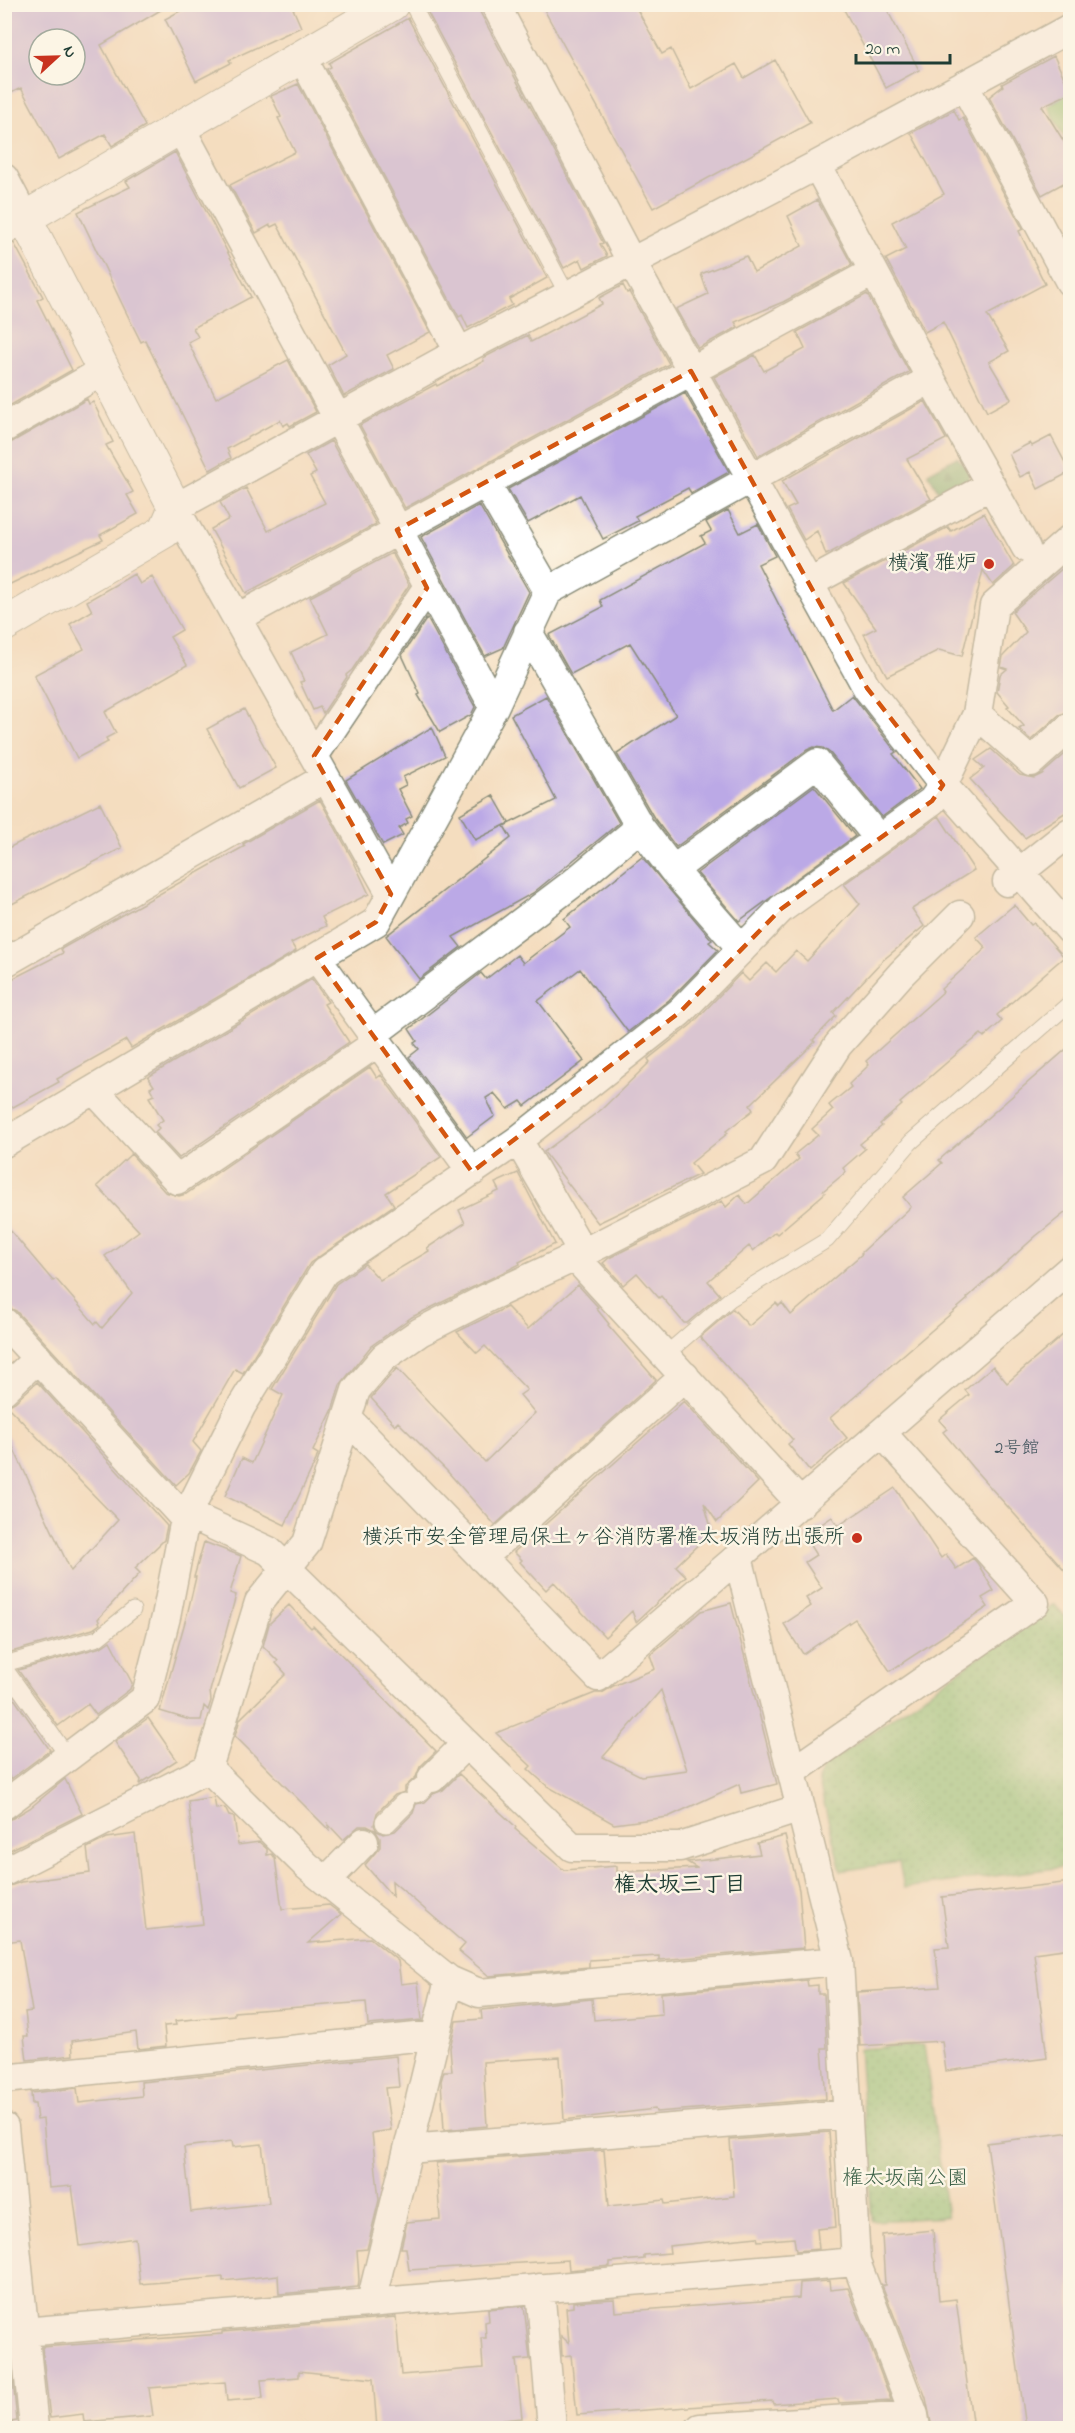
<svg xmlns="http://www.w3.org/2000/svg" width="1075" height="2433" font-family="'Indie Flower','Klee One',sans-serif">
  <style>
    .grass { fill: #8ac67b; stroke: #548258; stroke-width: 1.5 }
    .forest { fill: url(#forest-firs); stroke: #477450; stroke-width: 1.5 }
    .park { fill: url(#park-dots); stroke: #548258; stroke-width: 1.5 }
    .building { fill: #bba9e6; fill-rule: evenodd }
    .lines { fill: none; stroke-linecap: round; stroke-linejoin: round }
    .service-casing { stroke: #8a8d7a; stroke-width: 17 }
    .pedestrian-casing { stroke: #8a8d7a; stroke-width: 23 }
    .minor-casing { stroke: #8a8d7a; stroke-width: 31 }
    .tertiary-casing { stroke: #8a8d7a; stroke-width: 35 }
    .service { stroke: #fff; stroke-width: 15 }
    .pedestrian { stroke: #fff; stroke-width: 21 }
    .minor { stroke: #fff; stroke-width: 28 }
    .tertiary { stroke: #fff; stroke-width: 33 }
    .marked { fill: none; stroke: #d45610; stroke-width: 4.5; stroke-dasharray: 12 8; stroke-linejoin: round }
    .poi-dot { fill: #c8321e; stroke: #fcf5e5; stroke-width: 2 }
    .labels { text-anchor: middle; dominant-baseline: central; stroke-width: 5; stroke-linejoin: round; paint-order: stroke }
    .number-label { font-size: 18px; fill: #465860 }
    .poi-label { font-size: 21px; fill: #1f3d34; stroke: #fcf5e5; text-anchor: end }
    .park-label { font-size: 21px; fill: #3a5f46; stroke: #fcf5e5 }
    .neighbourhood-label { font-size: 22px; font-weight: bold; fill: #1f3d34; stroke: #fcf5e5 }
  </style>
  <defs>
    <pattern id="forest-firs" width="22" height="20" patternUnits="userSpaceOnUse" patternTransform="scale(1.5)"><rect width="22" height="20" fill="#6fab6b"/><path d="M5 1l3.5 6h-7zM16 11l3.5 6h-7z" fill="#5b8c59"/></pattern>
    <pattern id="park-dots" width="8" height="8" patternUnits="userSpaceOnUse" patternTransform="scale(1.5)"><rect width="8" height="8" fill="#8ac67b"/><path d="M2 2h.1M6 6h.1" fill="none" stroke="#70a266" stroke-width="1.8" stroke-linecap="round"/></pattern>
  </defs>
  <rect width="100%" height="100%" fill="#fcf5e5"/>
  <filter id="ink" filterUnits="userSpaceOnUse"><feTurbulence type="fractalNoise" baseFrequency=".0167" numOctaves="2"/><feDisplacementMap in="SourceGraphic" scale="12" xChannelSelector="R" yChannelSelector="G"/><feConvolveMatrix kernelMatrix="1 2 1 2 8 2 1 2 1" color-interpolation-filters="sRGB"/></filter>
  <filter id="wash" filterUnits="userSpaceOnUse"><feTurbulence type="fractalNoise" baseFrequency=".008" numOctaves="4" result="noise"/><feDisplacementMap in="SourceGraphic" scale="24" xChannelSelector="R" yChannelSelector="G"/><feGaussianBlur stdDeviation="1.35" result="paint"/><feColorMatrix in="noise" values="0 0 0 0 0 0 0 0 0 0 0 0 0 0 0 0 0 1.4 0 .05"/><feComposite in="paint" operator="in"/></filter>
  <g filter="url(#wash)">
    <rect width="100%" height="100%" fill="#f4ddbf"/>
    <path class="grass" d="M1070 91V149L1048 106Z"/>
    <path class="forest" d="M957 457 970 472 967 481 941 496 928 473Z"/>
    <path class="park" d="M1054 1604 1070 1622V1866L904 1888 899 1862 841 1871 818 1779 824 1766Z
      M924 2045 947 2217 872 2221 859 2049Z"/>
    <g id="blocks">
      <path class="building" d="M4 4H171L101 45 145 126 112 146 105 134 59 159 21 88 11 93 4 79ZM39 39H75V75H39Z
        M193 4H291L301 27 229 60 231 63 196 81 165 19Z
        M434 4H479L480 12 603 243 600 244 607 256 584 268 580 259 564 268 426 9Z
        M541 4H634L662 54 671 49 691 89 736 64 744 78 775 60 810 123 653 208Z
        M841 4H884L919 70 886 88Z
        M408 18 547 278 509 299 512 305 468 328 462 315 459 317 327 69 331 67 329 63Z
        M1054 56 1071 93 1042 106 1071 153V179L1042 195 989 97 1003 86 1002 84Z
        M298 84 430 332 387 355 394 369 344 396 328 365 346 354 277 224 271 227 270 225 256 233 230 185 295 152 278 118 281 117 271 96Z
        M954 110 959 120 963 118 1023 229 1019 231 1045 284 987 315 1009 351 989 362 1011 399 987 412 943 322 925 332 886 259 906 249 892 222 944 194 911 133Z
        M175 152 251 297 193 328 198 337 188 342 216 398 288 360 316 412 290 426 288 423 283 426 280 420 227 449 231 458 210 470 145 340 141 342 126 312 78 212 130 187 126 181Z
        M817 200 852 265 783 302 735 322 738 327 698 348 676 309 708 294 701 274 746 256 754 272 802 246 788 216Z
        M14 243 43 297 37 300 72 370 4 409V246Z
        M623 285 627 293 629 292 669 364 405 508 360 425 436 384 437 386 484 361 483 358 528 335 531 342 602 304 599 298Z
        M867 294 909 372 758 456 714 377 755 355 764 371 805 349 797 332Z
        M685 393 729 472 691 493 688 488 635 516 638 521 603 539 580 495 528 523 508 489Z
        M87 399 89 404 93 402 113 442 106 445 133 492 127 495 138 514 100 535 103 540 4 587V444L12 442Z
        M925 401 946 439 907 459 931 499 826 555 817 531 804 540 787 509 796 505 782 481Z
        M1051 436 1070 472 1038 489 1030 472 1020 477 1009 454 1030 443 1032 446Z
        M331 441 376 524 246 593 211 529 229 519 220 502 246 488 268 531 325 503 310 476 316 473 306 455Z
        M479 505 529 592 503 648 485 656 421 537Z
        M728 510 740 533 758 524 775 556 758 564 833 710 852 695 896 752 893 754 920 789 882 817 830 753 823 748 814 747 807 750 676 847 654 818 617 754 676 715 630 643 571 674 549 635 603 607 600 600 705 543 701 536 711 531 706 522Z
        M984 513 1014 566 993 585 983 570 962 656 939 650 887 676 864 634 876 628 844 583 948 527 951 531Z
        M392 553 409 585 352 670 346 675 347 677 323 713 320 707 313 710 300 682 304 681 291 652 328 634 310 597Z
        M1071 561V711L1059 715 1031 740 1019 729 1024 726 1007 707 1009 706 997 692 1000 675 1007 669 1001 667 1003 656 1026 632 1012 612Z
        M134 574 140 584 152 577 182 630 170 637 187 665 105 712 116 733 106 738 108 742 77 758 34 675 84 649 70 624 92 611 87 601Z
        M427 618 475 707 471 715 440 732 418 695 420 694 402 655Z
        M546 696 619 823 533 893 453 937 461 947 419 979 386 936 511 838 504 826 556 800 511 715Z
        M244 709 276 768 239 788 207 729Z
        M432 727 445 756 403 777 406 785 398 789 412 816 406 819 408 823 399 828 403 835 383 845 346 780Z
        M991 749 1020 775 1034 778 1042 774 1071 749V809L1025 838 970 779 984 768 975 760Z
        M814 786 855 836 739 921 697 873Z
        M493 795 509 823 475 840 460 814Z
        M320 800 353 860 369 894 322 917 326 926 291 943 296 951 131 1048 126 1040 57 1079 59 1082 4 1112V983L63 953 61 949 245 846 243 844Z
        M100 803 122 848 4 908V850Z
        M939 816 974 870 912 909 924 926 882 961 833 1013 836 1016 813 1040 815 1042 750 1105 753 1110 726 1131 728 1133 691 1163 700 1174 598 1223 544 1152 602 1109 650 1062 648 1059 692 1024 741 973 749 981 767 963 776 972 796 951 807 961 860 904 844 884Z
        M642 857 712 940 709 942 718 950 669 1000 628 1032 580 969 538 1001 584 1061 525 1106 521 1101 508 1109 494 1093 486 1098 495 1116 467 1137 409 1057 419 1049 414 1043 417 1041 409 1029 481 973 486 979 517 955 523 963 570 927 564 919Z
        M1014 905 1031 925 1034 923 1064 957 997 1015 1002 1021 984 1037 981 1034 960 1051 900 1103 902 1105 880 1124 882 1126 860 1144 865 1149 843 1168 846 1172 823 1191 825 1193 777 1234 775 1232 753 1251 749 1246 708 1281 720 1295 687 1323H684L661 1296 659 1298 637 1273 623 1285 603 1263 609 1258 722 1201 726 1207 739 1195 747 1204 799 1159 795 1154 818 1135 812 1129 833 1110 829 1105 851 1087 849 1084 869 1065 866 1061 943 992 941 989 986 948 976 937Z
        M312 979 328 1002 324 1004 349 1042 179 1158 155 1132 159 1128 156 1125 163 1120 149 1097 154 1095 150 1088 154 1086 148 1077Z
        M1071 1045V1208L1036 1236 967 1298 968 1299 830 1418 847 1438 810 1471 788 1444 793 1440 700 1337 733 1309 749 1326 776 1303 779 1306 782 1303 791 1315 862 1254 861 1253 911 1207 903 1197 942 1163 939 1160Z
        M370 1067 377 1078 381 1075 441 1157 386 1193 394 1205 310 1263 243 1373 235 1369 193 1442 201 1451 189 1473 176 1485 16 1311 4 1306V1223L53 1281 56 1279 95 1324 97 1322 102 1328 132 1293 105 1256 139 1231 97 1186 131 1154 165 1192 179 1196 186 1194Z
        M518 1173 555 1244 519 1262 520 1264 412 1317 371 1346 340 1385 332 1411 313 1451 318 1454 316 1460 285 1525 225 1496 242 1458 252 1463 283 1395 272 1389 336 1284 365 1264 380 1280 429 1251 427 1248 465 1223 459 1210 499 1191 495 1183Z
        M578 1285 598 1307 596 1308 609 1324 608 1325 656 1380 495 1525 447 1471 398 1422 395 1425 371 1398 397 1368 485 1462 535 1413 520 1395 527 1390 485 1346 477 1353 457 1332 507 1307 528 1329Z
        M1071 1328V1577L972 1467 943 1432 947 1429 939 1420 969 1395 965 1390 993 1366 1007 1383Z
        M37 1382 167 1526 164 1540 135 1568 140 1573 98 1619 100 1624 93 1629 4 1654V1428L71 1571 118 1520 7 1406 15 1402Z
        M684 1401 758 1482 717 1522 704 1503 712 1531 676 1566 686 1576 636 1622 632 1611 605 1637 554 1582 546 1590 520 1562 522 1560 514 1552Z
        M895 1488 941 1558 946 1554 956 1569 973 1558 978 1564 994 1591 982 1598 988 1607 890 1671 855 1619 803 1654 784 1624 811 1606 806 1598 822 1588 805 1562 816 1555 804 1536 832 1517 838 1526Z
        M204 1542 241 1556 230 1593 236 1595 210 1691 211 1701 208 1710 204 1706 201 1720H190L160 1711 188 1611 196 1577H194Z
        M731 1603 777 1784 741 1793 739 1784 668 1817 614 1824 547 1786 528 1769 531 1766 496 1733 595 1693H602L613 1686 655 1669 650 1655 701 1611ZM661 1690 687 1770 641 1776 603 1757Z
        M289 1605 311 1628 313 1626 436 1751 420 1767 416 1777 405 1787V1792L395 1795 377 1813 374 1825 377 1831 383 1834 395 1831 413 1813 416 1804 425 1802 433 1794 443 1790 459 1774 516 1827 515 1829 564 1870 617 1866V1872L697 1868 687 1862 760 1854 757 1843 785 1836 799 1890 804 1948 659 1960V1956L589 1960V1967L489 1976 459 1951 465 1944 392 1881 393 1897 365 1865 380 1847V1838L375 1830 367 1826H359L343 1840 328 1824 329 1830 235 1736 240 1719 286 1674 276 1663 278 1661 263 1646 269 1624Z
        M110 1641 132 1683 130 1689 96 1715 88 1704 58 1726 18 1670 101 1647Z
        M4 1684 50 1750 11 1779 4 1770Z
        M148 1718 177 1760 140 1784 141 1780 115 1742Z
        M65 1779 82 1814 4 1853V1821L13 1818 30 1808Z
        M214 1797 216 1809 225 1808 229 1816 234 1817 238 1845 259 1842 267 1849V1855L272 1854 275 1858 282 1909 329 1905 341 1914 308 1943 370 1938 398 1961 401 1984 418 1982 422 2020 368 2025 366 2002 234 2012V2015L175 2021 176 2025 164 2026 166 2046 138 2049 136 2032 72 2041 73 2055 27 2060 24 2036H28L25 2012 32 2011 20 1940 4 1942V1888L21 1882 90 1873 87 1848 107 1838 135 1834 146 1930 203 1924 188 1801Z
        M1071 1882V1948L1034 1953 1047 2058 946 2071 942 2041 860 2046 857 1992 940 1987 935 1948 949 1947 942 1897Z
        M807 1980 808 1986 818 1985V1994H824L827 2048H822L826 2099 656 2112 655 2109 564 2120 560 2057 483 2062 487 2126 444 2130 441 2081 444 2071H452L450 2048 456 2021 482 2019 481 2010 592 1999 594 2020 662 2014 661 1993Z
        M396 2056 399 2087 385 2088 391 2130 372 2133 379 2200 367 2249 357 2250 359 2280 358 2287 279 2294 278 2275 223 2281V2277L140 2284 135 2238 80 2246 72 2186 49 2188 43 2119 37 2120 35 2104H32L31 2093 77 2088 79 2103 142 2096 141 2082ZM232 2141 233 2147 262 2144 269 2203 191 2212 184 2147Z
        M829 2132 836 2227 817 2229 819 2249 796 2251 794 2238 758 2241 757 2237 669 2246 670 2253 644 2255V2259L610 2262V2266L569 2270 568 2260 409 2270 406 2248H401L407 2222 440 2219 436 2163 604 2150 609 2206 664 2200 665 2204 734 2196 730 2140Z
        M1071 2132V2428H1026L987 2143Z
        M933 2230 939 2301 956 2299 972 2421 932 2428 926 2398 882 2285H885L882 2235Z
        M829 2281 830 2290 848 2288 891 2400 839 2403 838 2399 773 2404 772 2401 577 2415 571 2355 562 2356 561 2336 569 2343 566 2308 573 2307V2302L614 2299 615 2312 799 2298 800 2283Z
        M524 2306 530 2359 516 2360 522 2418 433 2428H377L373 2379 299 2371V2377L261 2380 263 2398 227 2401 225 2382 149 2388 153 2416 84 2422 83 2414 50 2418 42 2347 222 2334V2332L396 2317 401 2375 483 2368 481 2338H486L485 2322 489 2321 488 2309Z
        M4 2342H9L17 2421 4 2423Z"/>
    </g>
  </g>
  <g filter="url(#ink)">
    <use href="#blocks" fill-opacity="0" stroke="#8a8d7a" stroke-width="1.5"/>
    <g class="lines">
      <defs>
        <path id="service" d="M412 4 568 296
          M665 1355 730 1299 827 1240 911 1142 1070 1003
          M4 1664 98 1638 133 1610
          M4 1667 61 1747"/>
        <path id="pedestrian" d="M417 1792 423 1787
          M386 1822 404 1804"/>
        <path id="minor" d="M495 4 632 263 867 688 943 785 1070 930
          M302 57 459 352
          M964 85 1070 282
          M180 127 494 707
          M817 165 931 379 1026 548
          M4 178 25 218 4 230
          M4 428 103 371
          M485 482 548 591
          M808 584 991 485
          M237 618 873 272
          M528 632 640 827 673 870 742 949
          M977 714 1031 762 1070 727
          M314 756 427 588
          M673 870 817 763 879 839
          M1007 882 1070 832
          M391 894 175 508 459 352 817 165 1070 28
          M317 958 472 1172
          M4 963 325 778
          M373 1034 572 884 640 827
          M94 1090 177 1180 378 1042
          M518 1140 583 1253
          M4 1143 376 922 494 707 548 591 931 379
          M575 1257 801 1504
          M4 1322 185 1519
          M4 1390 38 1358
          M347 1418 598 1677 738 1557
          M188 1514 269 1551 572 1847H680L801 1808
          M482 1558 685 1376
          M208 1768 307 1866 449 1980 479 1993 839 1961
          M792 1772 1035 1603 882 1433
          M432 1778 466 1744
          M4 1805 145 1699 166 1617 185 1519 241 1407 324 1272 518 1140 680 1012 781 909 932 801 943 785 977 714 994 606 1070 539
          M4 1872 208 1768 259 1602 307 1543 356 1390 384 1357 420 1332 491 1296 575 1257 763 1161 838 1045 901 974 960 915
          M326 1881 364 1842
          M4 2079 436 2035
          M4 2127 34 2428
          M408 2149 848 2114
          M540 2288 552 2428
          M371 2302 449 1980
          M23 2332 856 2262
          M700 2428 914 2415
          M916 2428 914 2415 856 2262 839 1961 738 1557 1070 1269"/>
        <path id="tertiary" d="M4 625 165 531 175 508 25 218 392 4"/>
      </defs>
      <use href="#service" class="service-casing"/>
      <use href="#pedestrian" class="pedestrian-casing"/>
      <use href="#minor" class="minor-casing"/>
      <use href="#tertiary" class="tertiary-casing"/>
      <use href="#service" class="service"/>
      <use href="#pedestrian" class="pedestrian"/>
      <use href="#minor" class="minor"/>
      <use href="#tertiary" class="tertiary"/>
    </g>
  </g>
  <path d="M0 0H1075V2433H0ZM691 371 867 688 943 785 932 801 781 909 680 1012 472 1172 317 958 376 922 391 894 314 756 427 588 397 530Z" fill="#f4ddbf" fill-opacity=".55" fill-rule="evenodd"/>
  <path class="marked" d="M691 371 867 688 943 785 932 801 781 909 680 1012 472 1172 317 958 376 922 391 894 314 756 427 588 397 530Z"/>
  <g class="poi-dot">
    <circle cx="989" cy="564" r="6"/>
    <circle cx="857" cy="1538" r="6"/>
  </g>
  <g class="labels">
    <g class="number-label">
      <text x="1017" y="1449">2号館</text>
    </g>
    <g class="poi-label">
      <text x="977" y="564">横濱 雅炉</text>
      <text x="845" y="1538">横浜市安全管理局保土ヶ谷消防署権太坂消防出張所</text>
    </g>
    <g class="park-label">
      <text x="905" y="2179">権太坂南公園</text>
    </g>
    <g class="neighbourhood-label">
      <text x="680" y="1886">権太坂三丁目</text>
    </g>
  </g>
  <rect width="1075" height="2433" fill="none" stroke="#fcf5e5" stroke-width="24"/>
  <g transform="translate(57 57) rotate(68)"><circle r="28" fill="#fcf5e5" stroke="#a4ab9e" stroke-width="1.5"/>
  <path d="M0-4.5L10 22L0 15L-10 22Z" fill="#c8321e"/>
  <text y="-9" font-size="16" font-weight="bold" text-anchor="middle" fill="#1f3d34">N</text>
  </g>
  <path d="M856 54v9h94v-9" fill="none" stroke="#1f3d34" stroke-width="3"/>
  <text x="865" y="54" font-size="18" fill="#1f3d34" stroke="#fcf5e5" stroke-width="4.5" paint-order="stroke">20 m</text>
</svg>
